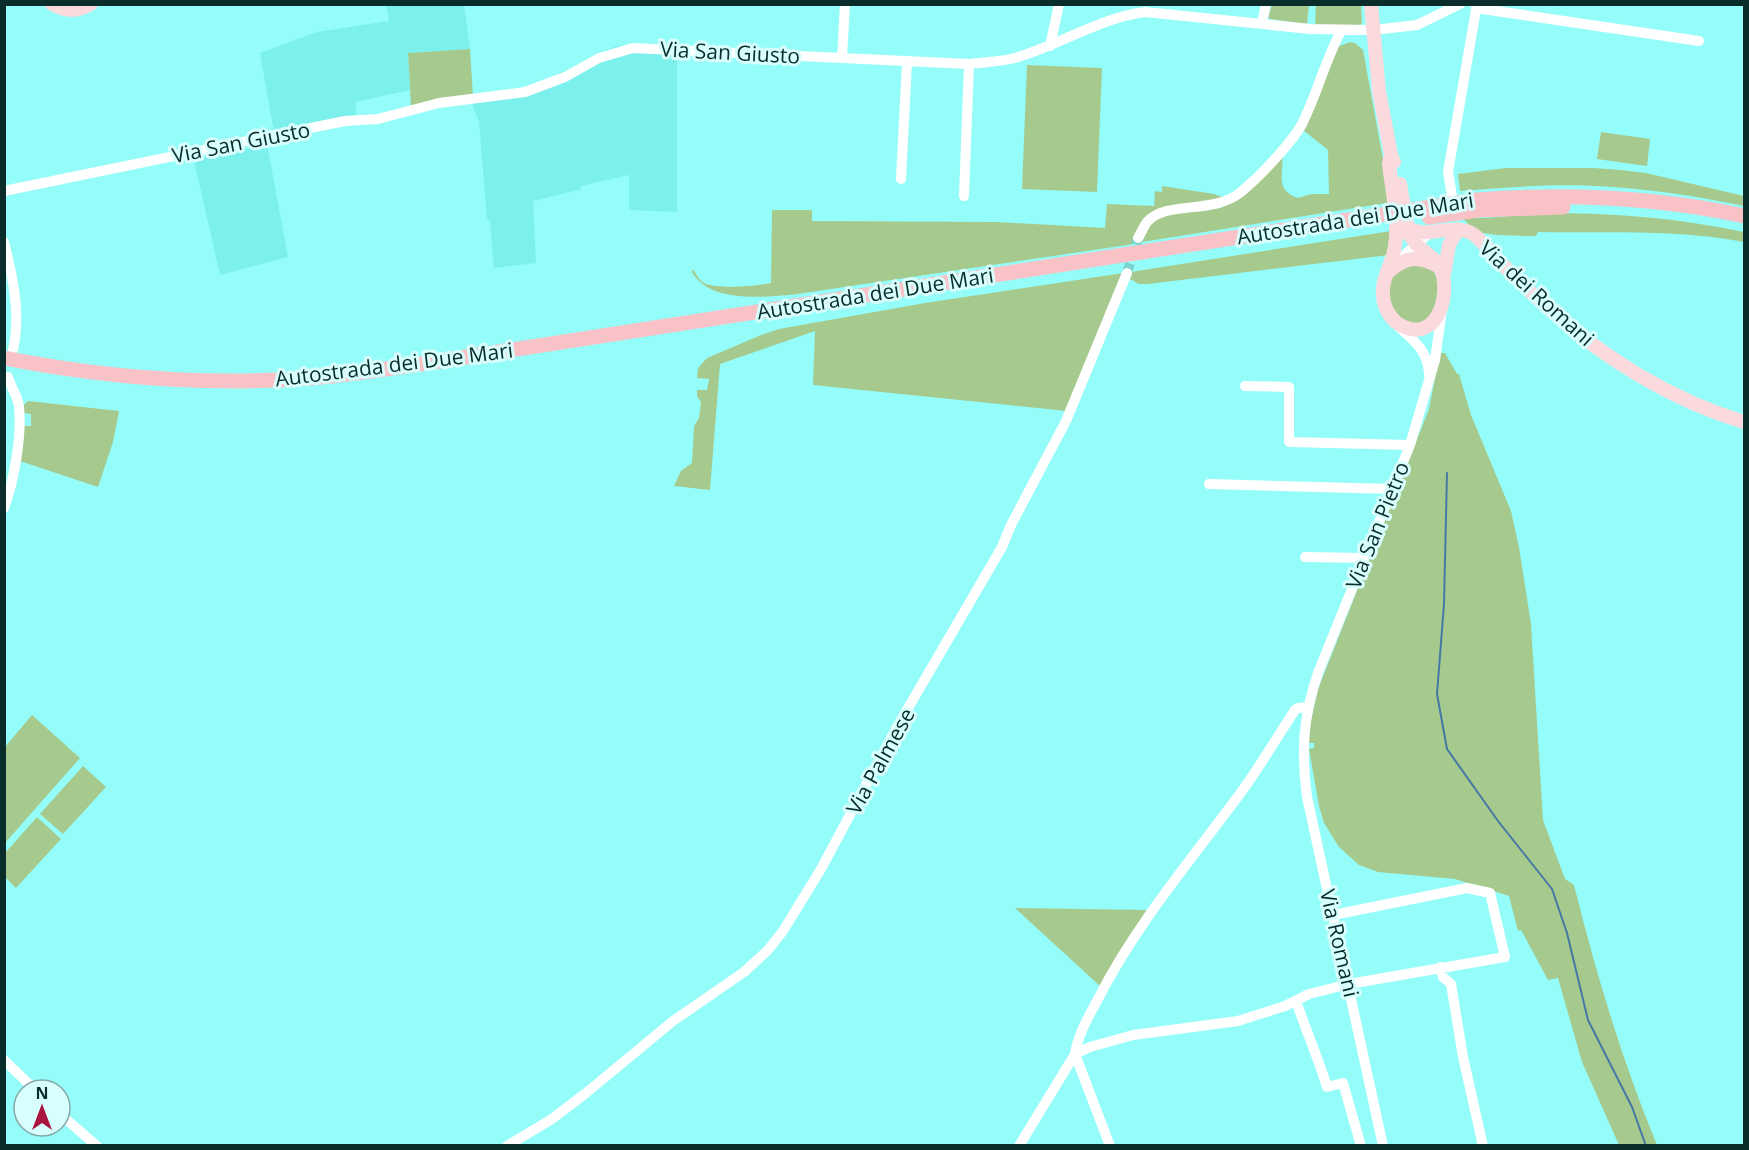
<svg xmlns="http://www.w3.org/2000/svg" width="1749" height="1150" font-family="'Open Sans',sans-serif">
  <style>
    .built { fill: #7cf0ed }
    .green { fill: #a6ca8e }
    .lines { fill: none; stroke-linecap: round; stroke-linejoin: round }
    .stream { stroke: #4678a6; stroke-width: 2 }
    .minor-tunnel { stroke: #78d3d1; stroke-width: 10; stroke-dasharray: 10 5; stroke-linecap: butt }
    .minor { stroke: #fff; stroke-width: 10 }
    .major { stroke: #fbdadd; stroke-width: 14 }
    .highway { stroke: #f9c2c6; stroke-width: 15 }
    .labels { text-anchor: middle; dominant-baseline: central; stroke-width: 6; stroke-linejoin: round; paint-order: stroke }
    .street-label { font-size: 21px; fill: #0a2d2c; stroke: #d8fefd }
  </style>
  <rect width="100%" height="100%" fill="#94fdfa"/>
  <path class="built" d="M386 4 464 5 470 49 408 53 410 90 355 102 357 117 274 132 260 53 317 32 389 21Z
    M634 44 677 46V212L629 210V175L581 186V189L533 201 536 263 494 268 490 221 487 219 479 122 470 97 528 88 569 69 600 52 618 46Z
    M267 144 288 257 220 275 194 160Z"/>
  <path class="green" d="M1272 5H1309L1307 24 1270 19 1268 17Z
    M1316 5H1361L1362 22 1360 27 1315 26Z
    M1350 42 1355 43 1363 50 1387 181V203L1142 242 1151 223 1166 213 1221 208 1282 154C1285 173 1273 189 1298 198L1312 194H1329L1328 150 1303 130 1337 47Z
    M470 49 473 97 411 106 408 53Z
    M1027 65 1102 68 1097 192 1022 189Z
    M1601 132 1650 139 1647 166 1597 159Z
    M1506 168H1594L1621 170 1646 173 1744 196V206C1701 197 1657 190 1612 187 1561 183 1511 187 1460 191L1458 174Z
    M1162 186 1214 194 1225 198 1172 207 1137 230 1134 244 797 294C767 297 710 304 692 272L693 269C697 275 699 281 706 284 722 289 755 286 771 283L772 210H812V221L996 222 1105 228 1107 204 1154 206 1155 191 1162 192Z
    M1547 213C1613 213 1679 218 1744 232V242C1677 229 1607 233 1538 232L1536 236C1523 236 1488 236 1477 231 1472 229 1467 223 1463 218H1485Z
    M1391 231 1387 255 1381 256 1148 284H1139L1128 278 1131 272Z
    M1408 263 1431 268C1446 287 1437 304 1427 323L1408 325 1390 307 1387 290 1394 273Z
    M1123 273 1066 411 813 385 815 331 720 364 710 490 674 486 681 471 692 463 694 426 699 418 701 402 697 396V390H707L709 379 697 378 698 368 707 358 761 335 779 329 925 303Z
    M1440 353H1445L1457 374H1459L1471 415 1511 511 1519 547 1531 624 1543 820 1565 879 1574 885C1596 973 1622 1061 1657 1145H1619L1582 1062 1558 978 1548 980 1521 930 1518 931 1509 896 1455 879 1378 872 1359 865 1339 847 1324 823 1319 806 1309 749 1314 748V743H1309L1310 725 1318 689 1429 409Z
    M28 401 119 411 113 442 98 487 20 461 24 426H31V414L24 413V405Z
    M32 715 80 758 5 843V747Z
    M83 766 106 787 63 834 40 814Z
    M37 817 61 839 16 888 5 877V853Z
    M1015 908 1149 910 1100 986Z"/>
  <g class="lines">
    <path class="stream" d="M1447 473 1444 604 1437 694 1447 749 1498 821 1552 889 1567 933 1588 1020 1632 1107 1646 1146"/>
    <path class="minor-tunnel" d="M1127 273 1138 238"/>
    <path class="minor" d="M1476 8 1699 41
      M1262 23 1266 4
      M1050 46 1059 4
      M842 58 845 4
      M901 179 907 62
      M4 191 345 121 378 119 439 103 525 92 565 77 599 58 633 48 969 64C984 62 1000 62 1015 58 1060 45 1099 18 1145 12L1310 29 1373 30 1417 25 1460 4
      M964 196 969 64
      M1454 208 1448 172 1477 4
      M1138 238C1141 233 1144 226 1147 222 1166 200 1213 215 1241 192 1259 177 1291 144 1302 124 1317 94 1325 61 1341 31
      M4 242C13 278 21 313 13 350
      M1398 262 1402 257 1433 230
      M1399 327C1415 342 1428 350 1429 375
      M1245 386 1289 387V442L1410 445
      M1209 484 1392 489
      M4 508C14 481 22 436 19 407 18 396 11 388 8 377
      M1305 557 1364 558
      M1440 967 1443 977 1451 984 1463 1057 1483 1146
      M1296 1001C1306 1030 1318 1058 1327 1087L1343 1083 1361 1146
      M1075 1054 1090 1047 1133 1035 1238 1021 1285 1006 1309 994 1349 984 1505 957 1490 893 1467 888 1333 915
      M1075 1054 1110 1146
      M4 1060 35 1090
      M60 1114 97 1146
      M507 1146 552 1119 586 1093 673 1021 744 972 768 950 783 931 821 869 897 727 1002 547 1011 525 1066 421 1127 273
      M1019 1146 1075 1054C1078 1034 1089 1016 1098 999 1136 924 1192 859 1242 791 1261 765 1277 737 1295 710L1298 708 1308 707
      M1383 1146 1307 797C1301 751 1303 717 1318 673L1410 445 1435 360 1442 309"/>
    <path class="major" d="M52 4C66 12 77 12 91 4
      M1371 4 1379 91 1391 155 1394 162
      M1400 184 1409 235 1417 245 1437 262
      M1407 227C1426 241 1453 221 1473 234 1484 242 1493 255 1502 264 1516 278 1530 292 1545 305 1601 357 1671 400 1744 422
      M1386 274C1405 256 1417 255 1440 267 1453 296 1435 348 1397 323 1389 317 1383 305 1383 295 1381 278 1393 263 1395 246 1399 220 1392 190 1389 164L1391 155
      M1444 275 1449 245 1458 229"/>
    <path class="highway" d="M1429 217 1478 210 1563 207
      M4 358C106 378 209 386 312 378 353 374 394 368 434 362L1477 200C1567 193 1656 197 1744 216"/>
  </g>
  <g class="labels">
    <g class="street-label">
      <text transform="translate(730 52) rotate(3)">Via San Giusto</text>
      <text transform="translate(241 142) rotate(-11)">Via San Giusto</text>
      <text transform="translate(1355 218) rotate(-9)">Autostrada dei Due Mari</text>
      <text transform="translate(875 293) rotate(-9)">Autostrada dei Due Mari</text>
      <text transform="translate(1537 293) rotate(42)">Via dei Romani</text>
      <text transform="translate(394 364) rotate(-7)">Autostrada dei Due Mari</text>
      <text transform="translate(1377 525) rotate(-68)">Via San Pietro</text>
      <text transform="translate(880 761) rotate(-61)">Via Palmese</text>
      <text transform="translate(1340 943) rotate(77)">Via Romani</text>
    </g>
  </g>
  <rect width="1749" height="1150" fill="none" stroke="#0a2d2c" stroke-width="12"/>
  <g transform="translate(42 1108)"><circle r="28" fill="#d8fefd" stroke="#86aaa9" stroke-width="1.5"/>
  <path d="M0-4.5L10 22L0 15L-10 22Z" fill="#aa143e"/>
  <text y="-9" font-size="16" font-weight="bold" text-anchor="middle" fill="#0a2d2c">N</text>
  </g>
</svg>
